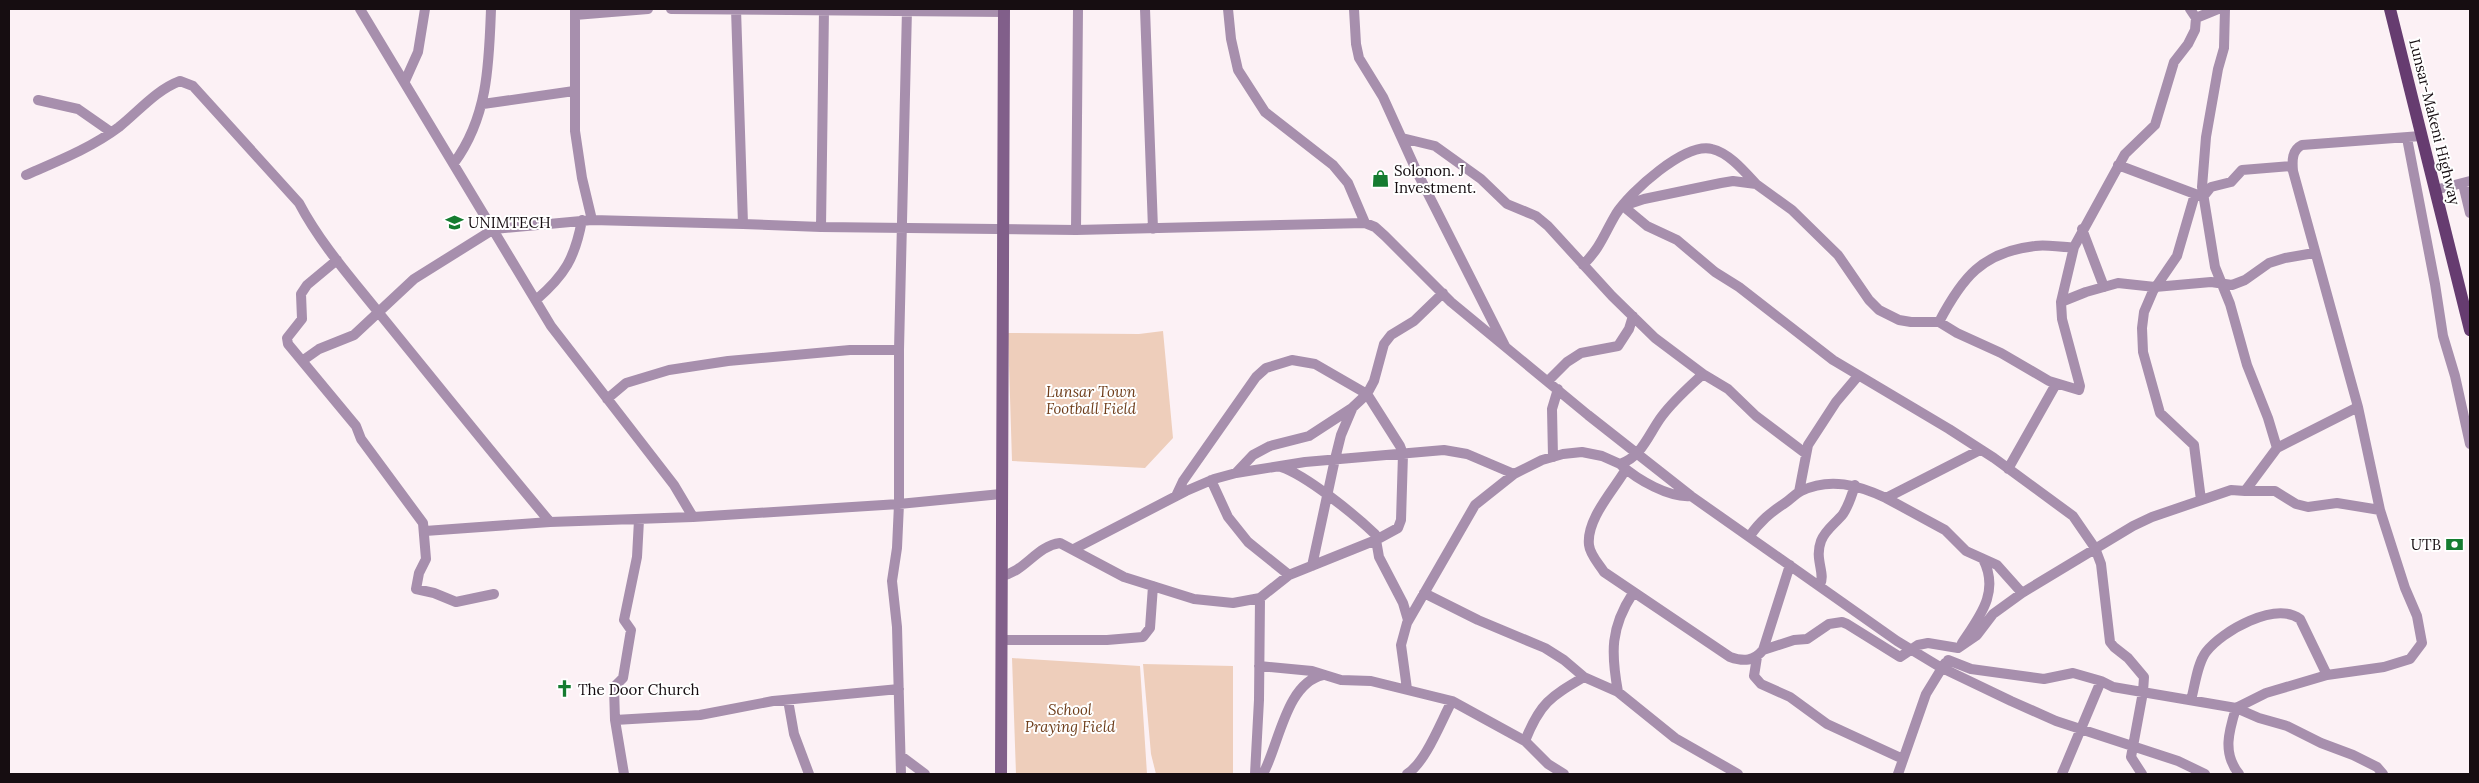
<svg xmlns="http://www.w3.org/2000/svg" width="2479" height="783" font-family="Lora,serif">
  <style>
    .green { fill: #eecebb }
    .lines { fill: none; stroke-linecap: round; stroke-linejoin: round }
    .street { stroke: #a78fad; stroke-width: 10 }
    .secondary { stroke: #815f8a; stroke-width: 12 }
    .primary { stroke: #663c70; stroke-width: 12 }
    .labels { text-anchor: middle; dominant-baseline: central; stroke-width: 4; stroke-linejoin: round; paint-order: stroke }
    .street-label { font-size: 15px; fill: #160d11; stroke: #fff }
    .poi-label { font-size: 15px; fill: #160d11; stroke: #fff; text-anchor: start }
    .park-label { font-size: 15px; font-style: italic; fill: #6e3d1a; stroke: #fff }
  </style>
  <rect width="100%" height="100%" fill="#fcf1f5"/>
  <path class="green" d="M1163 331 1173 438 1145 468 1012 461 1008 333 1139 334Z
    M1012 658 1140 666 1147 774H1016Z
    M1143 664 1233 666V774H1156L1151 754Z"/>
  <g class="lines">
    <path class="street" d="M360 9 551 326 674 485 693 517 899 504 1001 494
      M575 9V131L582 178 592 220 743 224 736 9
      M671 9 1004 12
      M1145 9 1153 229
      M1228 9 1231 39 1238 70 1265 112 1333 165 1348 183 1365 223
      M1354 9 1356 44 1359 58 1383 97 1417 172 1505 346
      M2225 9 2224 48 2218 69 2206 137 2202 187 2215 267 2230 304 2247 365 2268 418 2277 448
      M575 15 648 9
      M2196 18 2218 9
      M405 81 418 52 425 9
      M38 100 78 109 111 132
      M483 104 574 91
      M1402 138 1435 146 1481 179 1507 204 1536 216 1548 226 1612 296 1655 338 1703 374 1728 389 1756 416 1805 453
      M2407 138 2435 284 2443 336 2455 376 2470 444
      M454 163C488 117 489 64 491 9
      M2118 165 2203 197 2211 187 2231 182 2242 170 2292 166
      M26 175C58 161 91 148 119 127 139 111 156 90 180 81L193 86 299 203C320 243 351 278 379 313 436 383 492 453 550 522
      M2463 184 2470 213
      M2435 190 2470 181
      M2195 194 2177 256 2153 291 2144 312 2142 328 2143 352 2160 413 2194 445 2201 500
      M1623 206 1644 199 1721 183 1733 181 1756 184 1792 210 1838 255 1869 300 1879 310 1899 320 1911 322H1939L1957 333 2001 353 2049 381 2079 390 2080 386 2062 319 2061 302 2074 247 2125 154 2155 125 2174 62 2188 44 2195 30 2196 18 2190 9
      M1623 206 1647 226 1677 240 1715 272 1739 287 1833 360 1949 429 1994 458 2073 516 2095 548 2101 564 2110 642 2114 647 2128 658 2144 677 2143 692 2131 757 2142 774
      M743 224 821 227 1076 230 1365 223 1375 227 1385 236 1451 302 1588 415 1691 496 1897 641 1940 667 2011 701 2056 721 2178 761 2205 774
      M821 227 824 9
      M2082 229 2104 287
      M1076 230 1078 9
      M337 260 307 285 301 294 302 319 287 338 288 344 356 426 361 439 423 523 426 559 419 573 416 589 434 593 456 602 494 594
      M1583 265C1601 247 1604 234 1616 214 1630 192 1685 142 1712 149 1729 153 1744 171 1756 184
      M536 300C565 275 575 258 582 220
      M2061 302 2086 292 2118 283 2155 287 2211 282 2232 285 2245 280 2269 263 2285 258 2314 253
      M1939 322C1962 278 1982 252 2035 246 2048 244 2061 248 2074 247
      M302 361 319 349 354 335 414 279 494 229 592 220
      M1548 381 1567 362 1581 353 1618 346 1629 329 1633 316
      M607 399 626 383 669 370 728 361 850 350H899
      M1553 457 1552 409 1558 389
      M1621 465C1638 480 1669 498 1691 496
      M1281 467C1306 475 1355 515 1375 534L1379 557 1403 603 1408 620
      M1626 469C1614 490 1586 519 1589 545 1590 555 1599 564 1604 572L1730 657C1744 662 1754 661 1763 650L1790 565
      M2008 469 2056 384
      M1236 473 1253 455 1270 446 1309 436 1352 408 1367 394 1374 381 1384 344 1391 335 1414 321 1443 293
      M1211 480 1228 517 1248 542 1289 575
      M2245 491H2275L2296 504 2308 507 2337 503 2380 510
      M1799 492 1808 445 1836 402 1858 376
      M1886 498 1945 530 1966 551 1997 565 2022 593
      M425 531 550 522 693 517
      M1749 537C1760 521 1770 513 1785 503 1791 499 1795 494 1801 491 1830 477 1858 485 1886 498L1980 450
      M1074 549 1186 491 1214 479 1236 473 1305 462 1444 450 1467 454 1514 474
      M1312 566 1335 459 1341 435 1352 409
      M1001 576C1025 572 1036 546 1060 543L1124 577 1194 599 1233 603 1260 598 1289 575 1376 540 1398 528 1401 520 1403 454 1400 446 1367 394 1315 364 1292 360 1266 368 1256 377 1183 481 1176 496
      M1820 585C1826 573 1814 560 1821 541 1825 530 1836 523 1843 514 1849 505 1852 495 1855 485
      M1424 593 1478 620 1545 648 1564 660 1584 677 1618 692 1675 738 1738 774
      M1001 640H1107L1143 637 1150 628 1153 586
      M1962 643C1980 616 2000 592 1983 559
      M1763 650 1794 640 1807 639 1829 624 1842 622 1847 624 1900 657 1918 645 1928 643 1958 648 1977 635 1993 614 2022 593 2133 526 2152 517 2231 490 2245 491 2277 448 2358 407 2293 171C2292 160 2292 150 2302 145L2421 136
      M1757 657 1754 676 1761 684 1790 697 1827 724 1903 759
      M1948 660 1971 669 2044 679 2073 673 2101 681 2113 687 2236 708 2259 718 2287 726 2321 743 2353 755 2377 767 2383 774
      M1259 666 1312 671 1341 680 1371 681 1452 701 1525 741 1548 764 1564 774
      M1407 689 1401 645 1407 623 1475 505 1514 474 1542 460 1563 454 1582 452 1602 456 1620 464C1642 457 1649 433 1662 416 1674 400 1689 387 1703 374
      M1618 692C1611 653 1610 628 1633 593
      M788 700 794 734 809 774
      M2191 700C2195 686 2197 664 2206 652 2222 631 2275 601 2300 619L2327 675
      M615 720 700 715 773 701 899 689
      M1525 741C1540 703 1550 697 1584 677
      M901 756 925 774
      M624 774 615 720 614 687 623 678 631 630 624 620 637 557 639 520
      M901 774 897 627 892 581 897 548 899 504V350L907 9
      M1255 774 1259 700 1260 598
      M1263 774C1279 745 1286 683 1323 675
      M1407 774C1426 762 1441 721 1452 701
      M1898 774 1926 694 1945 663
      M2062 774 2101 681
      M2239 774C2222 753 2229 731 2236 708L2266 693 2327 675 2384 667 2410 659 2422 643 2417 616 2405 588 2380 510 2358 407"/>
    <path class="secondary" d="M1001 774 1004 9"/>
    <path class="primary" d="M2390 9 2470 330"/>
  </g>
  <defs>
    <symbol id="shop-bare" viewBox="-9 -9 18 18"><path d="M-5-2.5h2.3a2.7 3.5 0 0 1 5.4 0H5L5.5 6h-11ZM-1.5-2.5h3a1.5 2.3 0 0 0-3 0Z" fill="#157c30" stroke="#fff" stroke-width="2.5" paint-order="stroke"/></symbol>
    <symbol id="university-bare" viewBox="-9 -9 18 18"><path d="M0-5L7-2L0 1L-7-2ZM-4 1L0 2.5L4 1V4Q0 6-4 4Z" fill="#157c30" stroke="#fff" stroke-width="2.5" paint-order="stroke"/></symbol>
    <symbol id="bank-bare" viewBox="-9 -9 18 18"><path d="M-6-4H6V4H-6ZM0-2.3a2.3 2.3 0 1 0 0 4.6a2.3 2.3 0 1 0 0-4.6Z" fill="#157c30" stroke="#fff" stroke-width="2.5" paint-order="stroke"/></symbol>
    <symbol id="church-bare" viewBox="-9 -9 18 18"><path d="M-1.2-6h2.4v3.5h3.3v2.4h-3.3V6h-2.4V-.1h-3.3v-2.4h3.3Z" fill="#157c30" stroke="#fff" stroke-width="2.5" paint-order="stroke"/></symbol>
  </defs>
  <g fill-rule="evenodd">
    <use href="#shop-bare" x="1368" y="166" width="25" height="25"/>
    <use href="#university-bare" x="442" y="210" width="25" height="25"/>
    <use href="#bank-bare" x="2442" y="532" width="25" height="25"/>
    <use href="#church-bare" x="552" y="676" width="25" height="25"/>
  </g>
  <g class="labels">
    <g class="street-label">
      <text transform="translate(2435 122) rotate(76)">Lunsar-Makeni Highway</text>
    </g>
    <g class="poi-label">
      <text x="1394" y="170">Solonon. J<tspan x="1394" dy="17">Investment.</tspan></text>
      <text x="468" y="222">UNIMTECH</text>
      <text x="2441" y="544" text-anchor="end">UTB</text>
      <text x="578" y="689">The Door Church</text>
    </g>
    <g class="park-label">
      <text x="1091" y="391">Lunsar Town<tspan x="1091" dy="17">Football Field</tspan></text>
      <text x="1070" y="709">School<tspan x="1070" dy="17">Praying Field</tspan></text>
    </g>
  </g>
  <rect width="2479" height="783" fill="none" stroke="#160d11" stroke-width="20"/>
</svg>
